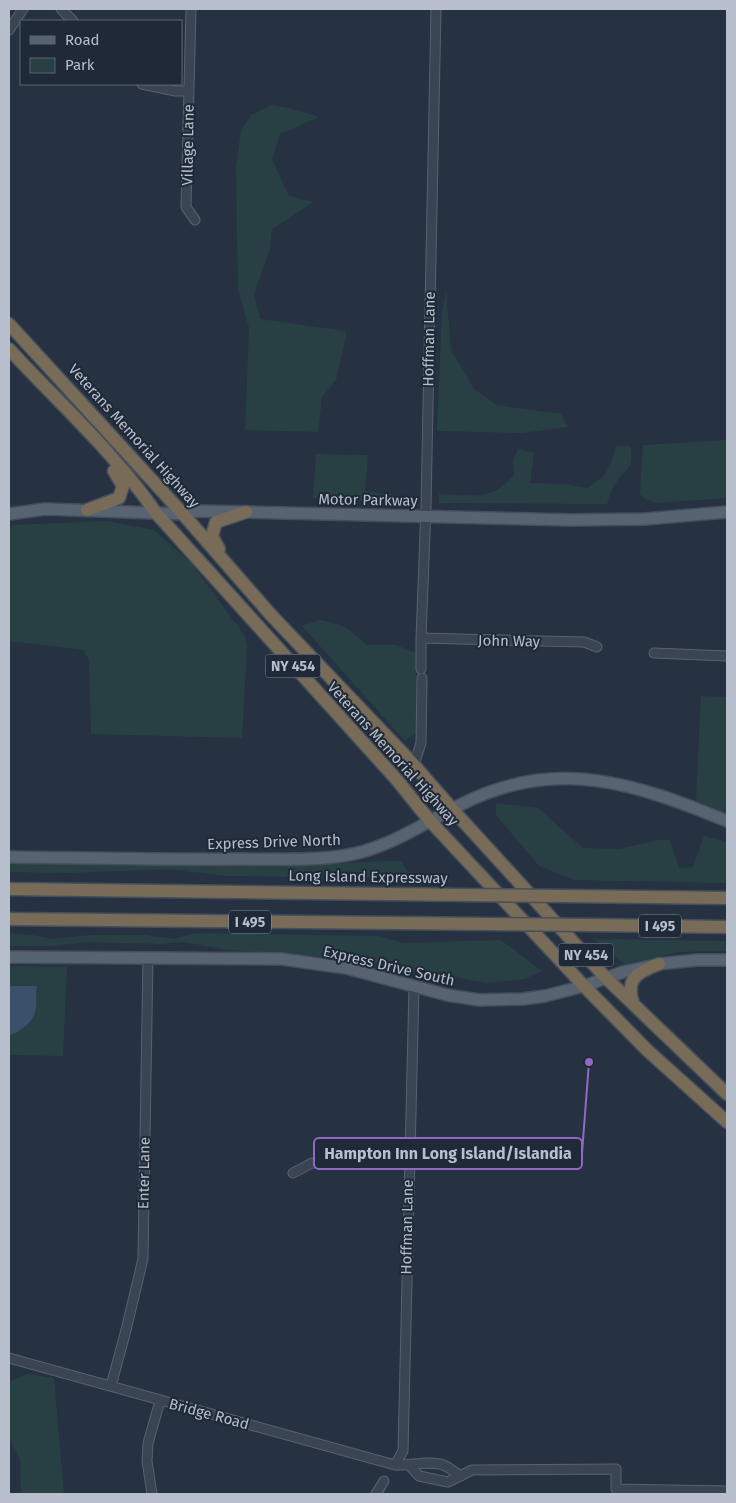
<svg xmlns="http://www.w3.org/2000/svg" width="736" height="1503" font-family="'Fira Sans',sans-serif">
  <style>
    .green { fill: #284043 }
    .water { fill: #3b506b }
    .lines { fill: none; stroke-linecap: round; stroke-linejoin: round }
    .minor-casing { stroke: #58626f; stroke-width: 11 }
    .major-casing { stroke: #444d5b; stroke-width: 14 }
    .highway-casing { stroke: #454f5c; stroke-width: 15 }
    .minor { stroke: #3a4452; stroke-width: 9 }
    .major { stroke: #586372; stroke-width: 11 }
    .highway { stroke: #786b57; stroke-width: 12 }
    .highway-bridge-casing { stroke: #454f5c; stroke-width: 15; stroke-linecap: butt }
    .highway-bridge { stroke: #786b57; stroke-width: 12 }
    .labels { text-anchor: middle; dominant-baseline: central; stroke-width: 4; stroke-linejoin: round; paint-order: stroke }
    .shield { fill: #1f2937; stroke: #89929f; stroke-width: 1 }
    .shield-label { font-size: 14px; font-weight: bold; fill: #b7bfcc }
    .street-label { font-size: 15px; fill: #b7bfcc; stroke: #1f2937 }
    .leader { fill: none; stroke: #9367c4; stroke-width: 2 }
    .callout-dot { fill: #9367c4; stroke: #1f2937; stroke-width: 2 }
    .callout { fill: #1f2937; stroke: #9367c4; stroke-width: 2 }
    .callout-label { font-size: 16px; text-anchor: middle; font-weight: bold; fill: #b7bfcc }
  </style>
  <rect width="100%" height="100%" fill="#263242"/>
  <path class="green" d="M271 105 288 108 319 117 280 134 272 159 289 196 313 202 272 229 270 249 254 294 260 319 345 331 346 337 336 380 322 397 318 432 245 430 249 328 238 290 236 167 241 131 251 115Z
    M446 291 451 350 474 389 496 405 561 414 568 427 521 433 437 431 442 311Z
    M727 440V498L656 503 645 499 640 494 643 445Z
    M616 446H631C634 475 625 465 615 485 611 490 609 498 607 504L439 503V494C470 495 492 502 514 475L513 460 518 449 534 453 530 483 564 484 587 488 604 476 611 463Z
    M316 454 368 455 365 491 396 495 405 503 313 498Z
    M107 521 154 530 192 564 245 636 247 647 242 738 91 734 89 660 83 650 9 641V528L13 525Z
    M320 620C345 625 349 628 366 645H396L416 653V733L405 741 302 626Z
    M701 696 727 697V813L696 801Z
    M496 803 538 808 583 848 620 849 658 840H670L679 868 693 867 704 836 727 842V883L575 880 539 866 496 815Z
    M401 861 408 872 455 881 396 878 227 876 169 869 69 873 9 872V862L296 866 360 862Z
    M9 933 32 935 52 939 91 935H145L174 939 195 933 378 936 404 943 501 940 542 971 525 979 487 983 344 958 227 950 183 942 161 944 87 942 51 946H9Z
    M594 939 727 941V951L680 952 624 964Z
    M9 966 67 967 63 1056 9 1055Z
    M28 1374 54 1378 64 1494H21L20 1459 9 1438V1382Z"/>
  <path class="water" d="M9 986H37C35 993 37 1000 36 1007 35 1021 21 1032 9 1035Z"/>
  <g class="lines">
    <defs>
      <path id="minor" d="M61 9 73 21
        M191 9 186 207 195 220
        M9 30 23 9
        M142 84 175 91H189
        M421 638 584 642 597 647
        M654 653 727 656
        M421 669V638L426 507 436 9
        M414 765 421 743 422 678
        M293 1173 312 1163 408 1162
        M9 1358 395 1465C410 1466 429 1460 443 1465 449 1467 455 1473 461 1476
        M111 1386 126 1330 143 1259 148 957
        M395 1465 403 1451 414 987
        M410 1466 419 1476 448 1482 472 1470 616 1469V1489L727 1491
        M152 1494 147 1461 148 1443 160 1401
        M376 1494 384 1481"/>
      <path id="major" d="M9 514 45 509 183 514 196 511 248 512 572 520 645 519 727 512
        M9 857C84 858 160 860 236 859 271 859 307 861 342 856 386 850 422 824 462 804 556 756 637 784 727 821
        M9 957 282 959 346 968 447 995 479 1000 523 999 545 996 584 986 623 972 659 964 697 960H727"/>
      <path id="highway" d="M9 324 183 514 271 615 414 765 452 809 606 978 727 1094
        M9 349C58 402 115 453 156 513L397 780 430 821 584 986 647 1050 727 1122
        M87 510 119 498 123 486 114 471
        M219 549 212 536 216 522 246 512
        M9 889 464 895
        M565 896 727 898
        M9 919 490 924
        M592 925 727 927
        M633 1003C625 978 638 972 659 964"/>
    </defs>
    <use href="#minor" class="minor-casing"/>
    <use href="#major" class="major-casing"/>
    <use href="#highway" class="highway-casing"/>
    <use href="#minor" class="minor"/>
    <use href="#major" class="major"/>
    <use href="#highway" class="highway"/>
    <defs>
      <path id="highway-bridge" d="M464 895 565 896
        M490 924 592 925"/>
    </defs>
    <use href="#highway-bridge" class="highway-bridge-casing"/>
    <use href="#highway-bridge" class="highway-bridge"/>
  </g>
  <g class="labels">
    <g class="shield">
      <rect x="265.5" y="654.5" width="55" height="23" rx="4"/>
      <rect x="229" y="910.5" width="42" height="23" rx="4"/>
      <rect x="639" y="914.5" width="42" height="23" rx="4"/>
      <rect x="558.5" y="943.5" width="55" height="23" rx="4"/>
    </g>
    <g class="shield-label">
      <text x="293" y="666">NY 454</text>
      <text x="250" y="922">I 495</text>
      <text x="660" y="926">I 495</text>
      <text x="586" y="955">NY 454</text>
    </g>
    <g class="street-label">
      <text transform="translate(188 145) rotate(-89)">Village Lane</text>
      <text transform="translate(429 339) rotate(-89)">Hoffman Lane</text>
      <text transform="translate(134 436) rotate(48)">Veterans Memorial Highway</text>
      <text transform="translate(368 500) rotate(1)">Motor Parkway</text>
      <text transform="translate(509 641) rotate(1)">John Way</text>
      <text transform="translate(393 754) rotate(48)">Veterans Memorial Highway</text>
      <text transform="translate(274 842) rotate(-2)">Express Drive North</text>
      <text transform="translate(368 877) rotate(1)">Long Island Expressway</text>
      <text transform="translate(389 966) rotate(13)">Express Drive South</text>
      <text transform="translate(144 1173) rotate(-89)">Enter Lane</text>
      <text transform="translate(407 1227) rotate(-89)">Hoffman Lane</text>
      <text transform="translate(209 1414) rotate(15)">Bridge Road</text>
    </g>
  </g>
  <path class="leader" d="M589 1062L582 1153"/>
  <circle class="callout-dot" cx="589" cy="1062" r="5"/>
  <rect class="callout" x="314" y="1138" width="268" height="31" rx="5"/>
  <g class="callout-label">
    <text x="448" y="1159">Hampton Inn Long Island/Islandia</text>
  </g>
  <rect width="736" height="1503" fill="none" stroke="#b7bfcc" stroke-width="20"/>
  <rect x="20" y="20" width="162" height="65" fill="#1f2937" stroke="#5c6573"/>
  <rect x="30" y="36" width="25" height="8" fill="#586372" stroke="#5c6573"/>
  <text x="65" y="45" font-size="15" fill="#b7bfcc">Road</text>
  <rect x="30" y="58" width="25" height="15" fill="#284043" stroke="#5c6573"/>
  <text x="65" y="70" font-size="15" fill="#b7bfcc">Park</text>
</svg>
